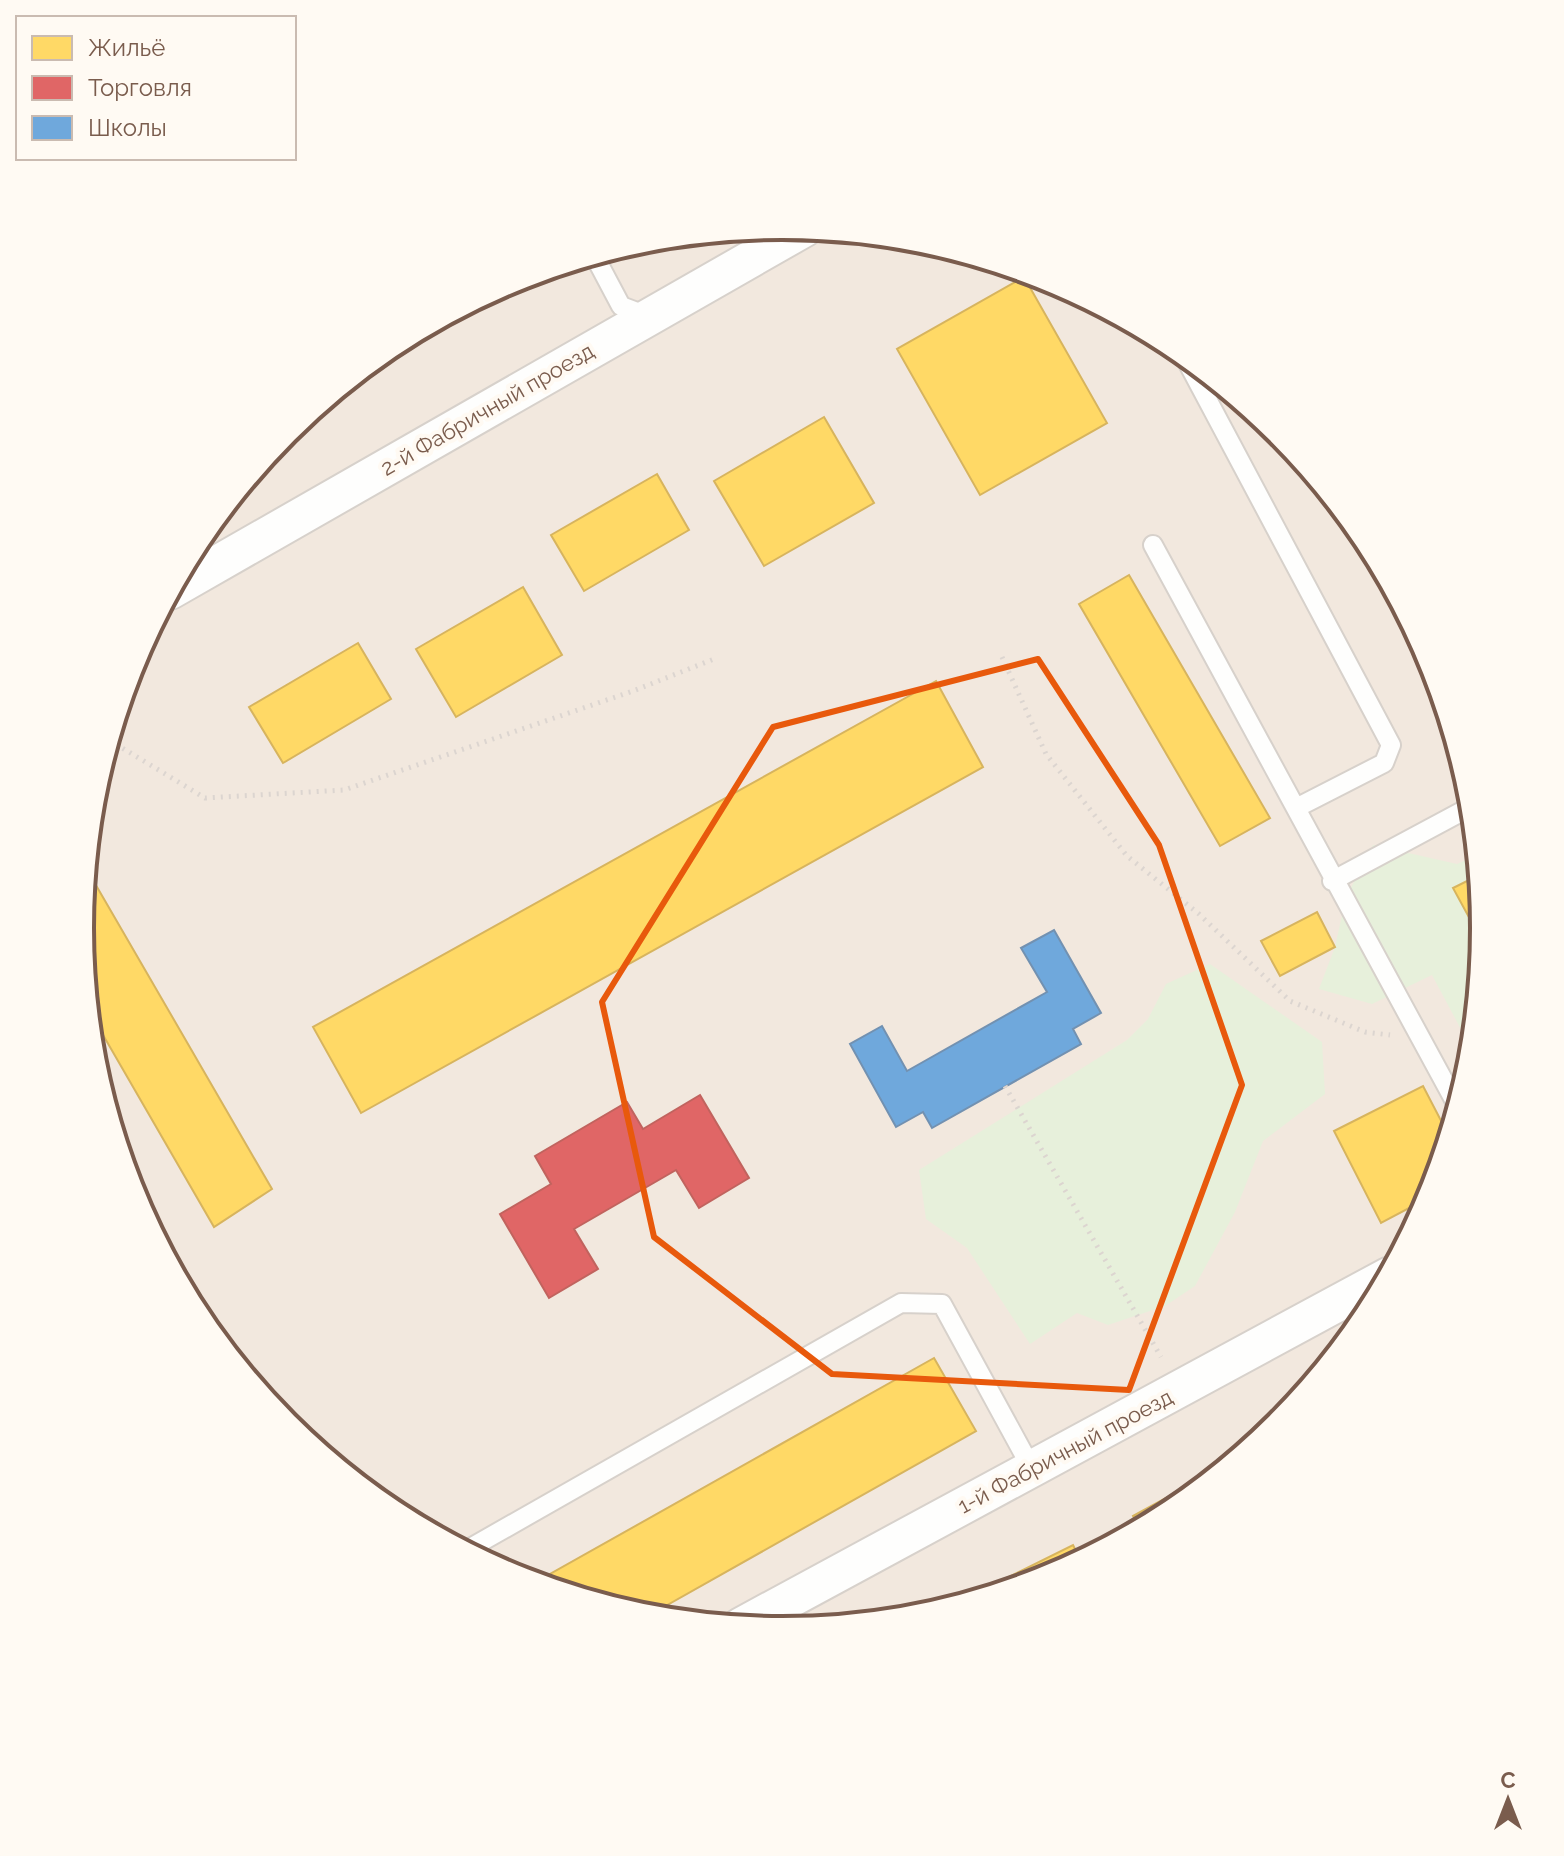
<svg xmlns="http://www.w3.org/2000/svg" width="1564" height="1856" font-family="Raleway,sans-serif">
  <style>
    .residential { fill: #f2e8de }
    .green { fill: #e7f0db }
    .homes { fill: #ffd966; stroke: #d7b45e; stroke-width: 2 }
    .shops { fill: #e06666; stroke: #c1635e; stroke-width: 2 }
    .schools { fill: #6fa8dc; stroke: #7291b1; stroke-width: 2 }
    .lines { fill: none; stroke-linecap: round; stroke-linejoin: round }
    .lane-casing { stroke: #d7d1cb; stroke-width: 22 }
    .street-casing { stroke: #d7d1cb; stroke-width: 40 }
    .path { stroke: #dcd5d0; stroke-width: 5; stroke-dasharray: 2 6; stroke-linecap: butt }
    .lane { stroke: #fefefd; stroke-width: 18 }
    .street { stroke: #fefefd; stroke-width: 36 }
    .marked { fill: none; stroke: #e8590c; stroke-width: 6; stroke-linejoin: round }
    .labels { text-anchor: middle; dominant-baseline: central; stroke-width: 8; stroke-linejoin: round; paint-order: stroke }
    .street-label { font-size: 22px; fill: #7a5c4d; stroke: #fffaf3 }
    .rim { fill: none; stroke: #7a5c4d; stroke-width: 4 }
  </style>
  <rect width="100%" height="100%" fill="#f9f5f0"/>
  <path class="residential" d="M82 928a700 700 0 1 1 1400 0a700 700 0 1 1-1400 0Z"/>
  <path class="green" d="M1373 845 1457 864 1477 855 1484 928 1472 1050 1432 975 1372 1004 1319 989 1335 947 1346 897Z
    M1210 964 1322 1042 1325 1094 1263 1141 1235 1212 1195 1286 1165 1306 1108 1325 1077 1313 1030 1344 967 1248 926 1219 919 1170 1127 1040 1148 1019 1166 984Z"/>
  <path class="homes" d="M534 273 435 328 432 323 514 279Z
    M1024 277 1107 423 980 495 897 349Z
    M824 417 874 503 764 566 714 481Z
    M657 474 689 530 584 591 551 535Z
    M1348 517 1366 538 1433 668 1386 584Z
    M1129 575 1270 818 1220 846 1079 604Z
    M523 587 562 655 456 717 416 649Z
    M358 643 391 699 283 763 249 707Z
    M936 681 983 767 361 1113 313 1027Z
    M86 868 272 1189 214 1227 88 1009 80 928Z
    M1479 875 1484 928 1483 943 1453 888Z
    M1317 912 1335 947 1280 976 1261 941Z
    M1423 1086 1449 1136 1430 1197 1381 1223 1334 1131Z
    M934 1358 976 1431 646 1617 534 1583Z
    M1236 1460 1172 1512 1140 1529 1133 1516Z
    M1073 1545 1081 1561 1050 1577 946 1608Z"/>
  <path class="shops" d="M700 1095 749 1178 699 1208 676 1170 574 1229 598 1269 549 1298 500 1214 551 1184 535 1156 627 1102 643 1129Z"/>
  <path class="schools" d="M1054 930 1101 1013 1073 1029 1081 1044 932 1128 923 1112 896 1127 850 1044 882 1026 907 1071 1047 992 1021 948Z"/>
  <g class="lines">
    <defs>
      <path id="lane" d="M594 255 621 306 650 317
        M1182 352 1391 745 1384 763 1298 807
        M1153 545 1458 1107
        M1332 881 1472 806
        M465 1551 901 1303 942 1304 1032 1469"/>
      <path id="street" d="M170 591 805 228
        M741 1626 1388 1276"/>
    </defs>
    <use href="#lane" class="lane-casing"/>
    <use href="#street" class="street-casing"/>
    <path class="path" d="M1002 657 1046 754 1127 856 1199 914 1290 1001 1365 1032 1390 1035
      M109 740 205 798 344 790 633 691 714 659
      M1005 1086 1161 1357"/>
    <use href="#lane" class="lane"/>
    <use href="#street" class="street"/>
  </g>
  <path class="marked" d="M1038 659 1159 845 1242 1085 1129 1390 832 1374 654 1237 602 1002 773 727Z"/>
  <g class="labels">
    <g class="street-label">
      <text transform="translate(487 409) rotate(-30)">2-й Фабричный проезд</text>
      <text transform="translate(1065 1451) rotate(-28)">1-й Фабричный проезд</text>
    </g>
  </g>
  <path d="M0 0H1564V1856H0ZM94 928a688 688 0 1 1 1376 0a688 688 0 1 1-1376 0Z" fill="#fffaf3" fill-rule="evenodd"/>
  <path class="rim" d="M94 928a688 688 0 1 1 1376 0a688 688 0 1 1-1376 0Z"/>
  <rect x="16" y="16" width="280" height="144" fill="#fffaf3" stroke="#cabbb1" stroke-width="2"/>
  <rect x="32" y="36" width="40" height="24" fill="#ffd966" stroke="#cabbb1" stroke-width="2"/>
  <text x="88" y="56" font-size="24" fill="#7a5c4d">Жильё</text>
  <rect x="32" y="76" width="40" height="24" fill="#e06666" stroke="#cabbb1" stroke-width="2"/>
  <text x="88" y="96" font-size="24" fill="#7a5c4d">Торговля</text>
  <rect x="32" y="116" width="40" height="24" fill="#6fa8dc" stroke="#cabbb1" stroke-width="2"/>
  <text x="88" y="136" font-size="24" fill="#7a5c4d">Школы</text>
  <g transform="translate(1508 1800)" stroke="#fffaf3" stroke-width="6" paint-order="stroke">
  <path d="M0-6L14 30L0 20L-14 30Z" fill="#7a5c4d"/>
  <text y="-12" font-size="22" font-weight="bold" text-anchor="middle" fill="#7a5c4d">С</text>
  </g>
</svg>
